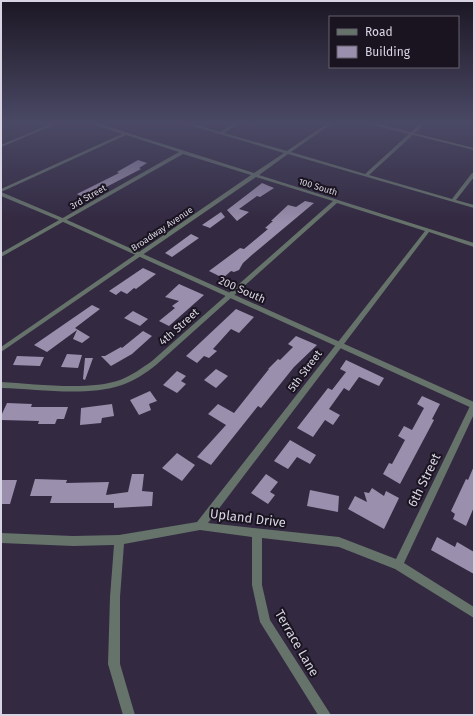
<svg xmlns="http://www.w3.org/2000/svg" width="475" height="716" font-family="'Fira Sans',sans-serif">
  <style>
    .building { fill: #9a8fad }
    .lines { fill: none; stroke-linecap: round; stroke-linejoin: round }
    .minor { fill: #66736a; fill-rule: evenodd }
    .tertiary { fill: #66736a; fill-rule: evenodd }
    .labels { text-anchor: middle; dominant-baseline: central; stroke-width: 4; stroke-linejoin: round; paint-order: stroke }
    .far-street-label { font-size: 9px; fill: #d9d4e3; stroke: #19141f }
    .street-label { font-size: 11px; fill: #d9d4e3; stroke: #19141f }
    .near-street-label { font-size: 13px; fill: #d9d4e3; stroke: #19141f }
  </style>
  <rect width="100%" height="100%" fill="#332941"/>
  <path class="building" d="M138 160 147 163 139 168 141 169 85 198 77 194 119 173 117 172Z
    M262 183 274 188 260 197 257 196 239 209 249 212 237 221 227 210Z
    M305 201 314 203 253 254 243 263 239 270 234 272 231 271 223 278 209 271 240 248 244 249 268 229 265 228 273 221H271L288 205 296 207Z
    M221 212 225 217 210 228 202 225Z
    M191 234 199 238 172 257 165 253Z
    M143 268 156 274 136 289 134 288 127 294 121 291 116 295 109 291Z
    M179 284 204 295 169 326 159 321 175 308 172 306 179 301 165 297Z
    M92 305 100 309 75 328 90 337 82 343 73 339 77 330 47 352 34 345Z
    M236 309 254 317 239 333 231 329 213 349 217 351 209 358 204 356 197 363 186 356Z
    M133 311 148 319 140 326 124 318Z
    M143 331 152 336 132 354 111 366 101 356H105L121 347 122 348Z
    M296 336 317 345 294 367 261 408 258 406 211 465 197 457 226 425 208 414 218 404 234 413 269 369H268L278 359 280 360 293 347 288 344Z
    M67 354 82 355 78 368 61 367Z
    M17 356 44 357 40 366 13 365Z
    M85 358H93L85 380 83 379Z
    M346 360 384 378 379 386 359 377 349 391 344 388 329 409 340 415 333 425 325 420 313 437 297 428 328 388 332 390 346 372 340 369Z
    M216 369 228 376 216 388 204 380Z
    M177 371 186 376 181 381 186 384 177 393 163 385Z
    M150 391 157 401 149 404 151 410 139 415 130 400Z
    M422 396 440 404 432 419 434 420 400 484 383 474 389 463 392 464 405 440 398 436 404 426 412 430 424 408 417 404Z
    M7 403 32 404 31 407H68L64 419H57L55 424H38L39 421 1 420V416Z
    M112 404 114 416 102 418 101 423 80 425 81 408Z
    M290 440 316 455 310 464 297 457 288 469 274 461Z
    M177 453 195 465 182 481 162 468Z
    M474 466V507L466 526 453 519 455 514 451 511 466 479 468 480Z
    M132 474H144L142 491 153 492 152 506 114 508V503H50L52 496H30L35 479 67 480 66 483 109 482 106 495 128 492Z
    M266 474 278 482 270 492 275 495 268 504 251 493Z
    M1 480H17L10 504H1Z
    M372 488 384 496 386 491 399 498 384 529 348 509 355 496 367 502 364 492 369 493Z
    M310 490 339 496 338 512 307 506Z
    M437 537 455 547 457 542 474 552V574L431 550Z"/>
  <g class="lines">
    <path class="minor" d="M55 122H61L1 147V145Z
      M87 122H94L254 173 284 153 179 122H187L220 132 237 122H242L224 133 287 151 329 122H334L291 152 365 174 422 122H427L369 175 452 199 472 173H474V177L456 200 474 205V208L288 154 259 175 474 243V247L429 232 208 523 339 537 396 559 470 406 471 404 474 403V414L404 563 474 607V618L395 569 339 547 262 538V585L270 620 331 715H318L260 622 252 585V537L200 530 124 544 120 597V664L135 715H123L108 664 110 597 114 545 73 546 1 543V533L73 536 119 535 197 522 425 231 337 203 156 365C146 373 134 381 122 385 86 397 38 389 1 388V382C34 384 90 391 120 380 131 376 142 368 152 361L333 201 256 177 1 352V347L251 175 183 154 1 257V253L179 152 126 135 1 192V189L122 134Z"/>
    <path class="tertiary" d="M361 122H370L474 148V150Z
      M1 192 65 219 474 402V409L61 221 1 196Z"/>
  </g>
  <linearGradient id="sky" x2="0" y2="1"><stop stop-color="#1c1724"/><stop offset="0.55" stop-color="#4a4965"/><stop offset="1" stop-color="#4a4965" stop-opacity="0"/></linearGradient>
  <rect width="475" height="223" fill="url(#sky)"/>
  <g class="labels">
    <g class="far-street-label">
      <text transform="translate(318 187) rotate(17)">100 South</text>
      <text transform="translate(88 197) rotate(-30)">3rd Street</text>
      <text transform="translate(162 229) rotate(-34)">Broadway Avenue</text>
    </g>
    <g class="street-label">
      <text transform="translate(242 290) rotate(24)">200 South</text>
      <text transform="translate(179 327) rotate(-42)">4th Street</text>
      <text transform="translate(305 371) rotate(-53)">5th Street</text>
    </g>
    <g class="near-street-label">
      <text transform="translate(424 480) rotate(-64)">6th Street</text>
      <text transform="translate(248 518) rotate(7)">Upland Drive</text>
      <text transform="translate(297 643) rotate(60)">Terrace Lane</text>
    </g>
  </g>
  <rect width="475" height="716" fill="none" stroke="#d9d4e3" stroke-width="4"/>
  <rect x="329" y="16" width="130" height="52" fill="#19141f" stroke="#66616d"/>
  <rect x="337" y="29" width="20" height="6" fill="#66736a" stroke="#66616d"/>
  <text x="365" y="36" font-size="12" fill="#d9d4e3">Road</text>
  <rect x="337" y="46" width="20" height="12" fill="#9a8fad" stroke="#66616d"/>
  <text x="365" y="56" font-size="12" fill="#d9d4e3">Building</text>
</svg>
